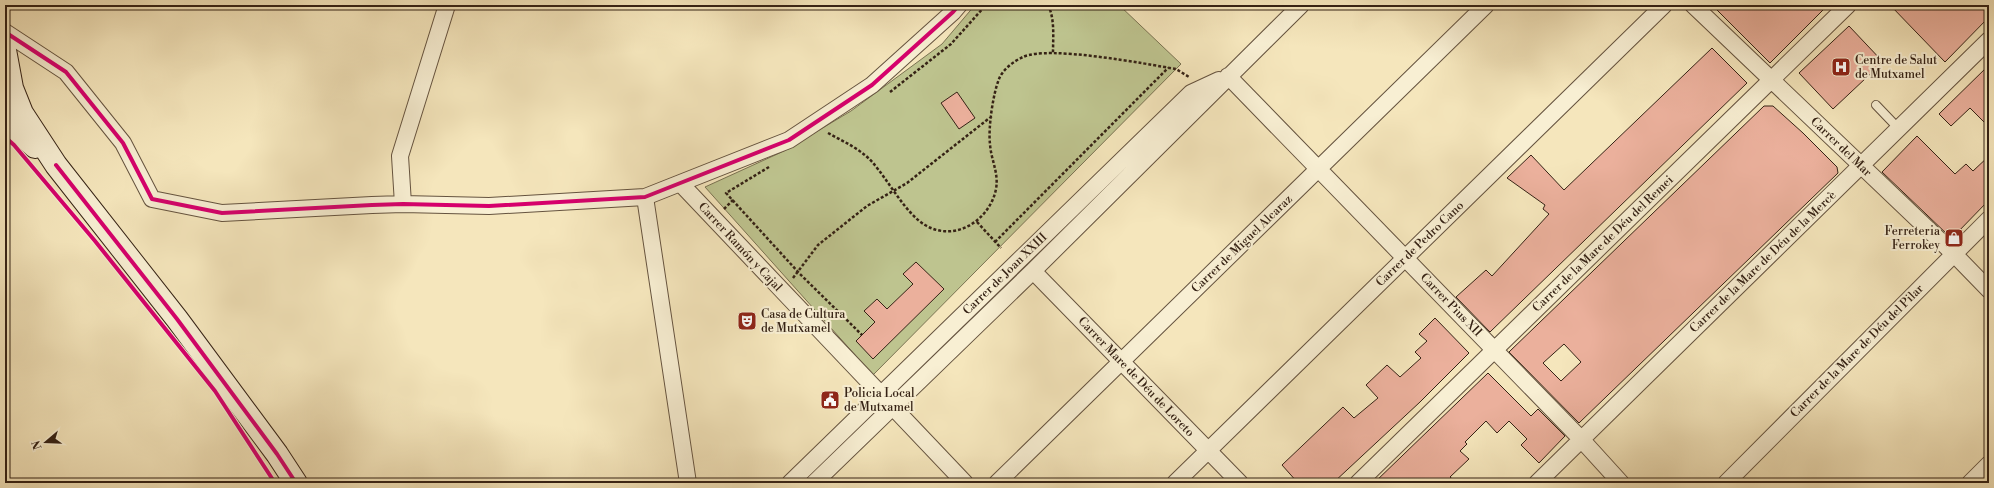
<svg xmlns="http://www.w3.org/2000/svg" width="1994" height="488" font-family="'Libre Bodoni',serif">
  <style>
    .green { fill: #bec48f; stroke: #7a7352 }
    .building { fill: #ebb09c; stroke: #352215; fill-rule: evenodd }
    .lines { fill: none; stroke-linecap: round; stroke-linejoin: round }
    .lane-casing { stroke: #65533f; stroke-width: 10 }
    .street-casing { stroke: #65533f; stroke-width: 18 }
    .secondary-casing { stroke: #352215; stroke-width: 24 }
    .path { stroke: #352215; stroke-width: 2.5; stroke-dasharray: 3 2; stroke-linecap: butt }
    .lane { stroke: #f8efd3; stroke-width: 8 }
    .street { stroke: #f8efd3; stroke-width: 16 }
    .secondary { stroke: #f8efd3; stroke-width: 22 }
    .cycleway-casing { stroke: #f8efd3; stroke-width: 6 }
    .cycleway { stroke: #d6006c; stroke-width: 4 }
    .labels { text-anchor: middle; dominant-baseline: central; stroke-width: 4; stroke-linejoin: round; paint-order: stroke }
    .poi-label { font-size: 12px; fill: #352215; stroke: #f8efd3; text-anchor: start }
    .street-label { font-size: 12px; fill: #352215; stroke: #f8efd3 }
  </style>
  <rect width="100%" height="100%" fill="#f5e6bc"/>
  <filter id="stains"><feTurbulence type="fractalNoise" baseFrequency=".005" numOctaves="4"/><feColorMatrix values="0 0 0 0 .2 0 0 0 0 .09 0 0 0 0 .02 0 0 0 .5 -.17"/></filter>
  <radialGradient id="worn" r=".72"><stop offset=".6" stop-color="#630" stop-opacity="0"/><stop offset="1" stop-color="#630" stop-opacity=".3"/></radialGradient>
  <path class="green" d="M975 5H1119L1181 64 873 375 705 187 784 151 851 111 942 44Z"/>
  <path class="building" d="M1712 5H1828L1770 63Z
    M1890 5H1989V17L1945 62Z
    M1849 26 1883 62 1833 109 1799 73Z
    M1712 48 1747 83 1490 332 1456 297 1486 270 1492 276 1549 214 1543 209 1545 205 1507 178 1531 155 1564 190Z
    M1989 65V127L1970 108 1951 126 1939 114Z
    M957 92 975 118 959 129 941 103Z
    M1764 106H1773L1803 133 1837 167 1838 173 1579 423 1509 352ZM1564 344 1581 362 1561 381 1543 363Z
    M1917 136 1955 174 1966 164 1973 171 1989 156V200L1954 236H1949L1882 172Z
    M916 262 944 289 873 359 856 341 875 322 864 311 877 299 887 309 913 284 903 274Z
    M1435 318 1469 353 1420 402 1333 483H1298L1282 465 1343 407 1354 418 1378 398 1366 385 1387 365 1400 377 1421 358 1415 352 1427 341 1419 334Z
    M1488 373 1531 416 1538 409 1565 436 1539 463 1521 445 1527 439 1509 421 1497 433 1486 421 1465 442 1467 444 1460 451 1469 459 1450 477 1457 483H1374Z"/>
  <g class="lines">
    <defs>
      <path id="lane" d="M1876 105 1899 129"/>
      <path id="street" d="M1693 5 1954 254 1989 290
        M5 32 66 72 123 143 152 199 222 213 372 205 403 204 489 206 645 197 789 140 872 85 953 12 959 5
        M1228 76 1581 439 1621 483
        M681 184 965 483
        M645 197 688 483
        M403 204 400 156 447 5
        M1033 271 1240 483
        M790 483 1191 93 1219 80
        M814 483 1033 271 1301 5
        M997 483 1486 5
        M1175 483 1664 5
        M1358 483 1848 5
        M1537 483 1989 40
        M1726 483 1989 219
        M1970 483 1989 464"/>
      <path id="secondary" d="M5 50 12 88 22 113 56 165 177 319 277 454 296 483
        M5 120 35 147"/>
    </defs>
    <use href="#lane" class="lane-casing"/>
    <use href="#street" class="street-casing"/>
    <use href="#secondary" class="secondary-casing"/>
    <path class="path" d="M1048 5C1055 19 1053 37 1053 53
      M890 92 951 44 986 5
      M828 133C844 142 861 149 873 163 888 180 906 214 925 225 955 243 990 220 996 189 999 173 991 160 990 144 988 128 993 94 999 79 1003 69 1014 61 1023 57 1048 45 1146 64 1176 69L1189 77
      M769 167 726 193 799 273 862 335
      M724 209 733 200
      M977 222 1001 248
      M995 242 1168 68
      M793 278 818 245 867 206 907 183 992 116"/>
    <use href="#lane" class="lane"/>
    <use href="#street" class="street"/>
    <use href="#secondary" class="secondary"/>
    <defs>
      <path id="cycleway" d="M5 32 66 72 123 143 152 199 222 213 372 205 403 204 489 206 645 197 789 140 872 85 953 12 959 5
        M5 137 14 145 95 241 215 391 275 483
        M56 165 177 319 277 454 296 483"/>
    </defs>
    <use href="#cycleway" class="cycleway-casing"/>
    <use href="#cycleway" class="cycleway"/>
  </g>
  <defs>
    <symbol id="hospital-square" viewBox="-11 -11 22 22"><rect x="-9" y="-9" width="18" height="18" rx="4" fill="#8f2418" stroke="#f8efd3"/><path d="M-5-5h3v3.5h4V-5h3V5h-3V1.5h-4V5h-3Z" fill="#fff"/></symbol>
    <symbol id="shop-square" viewBox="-11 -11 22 22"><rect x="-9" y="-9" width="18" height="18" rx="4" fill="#8f2418" stroke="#f8efd3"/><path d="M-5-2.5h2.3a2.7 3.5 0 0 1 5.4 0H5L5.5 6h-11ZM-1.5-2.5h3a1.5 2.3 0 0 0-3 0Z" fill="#fff"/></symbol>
    <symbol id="theatre-square" viewBox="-11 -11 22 22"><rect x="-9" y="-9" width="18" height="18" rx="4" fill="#8f2418" stroke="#f8efd3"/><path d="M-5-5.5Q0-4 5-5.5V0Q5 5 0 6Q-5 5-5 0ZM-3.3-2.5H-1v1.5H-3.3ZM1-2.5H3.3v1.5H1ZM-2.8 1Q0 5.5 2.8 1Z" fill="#fff"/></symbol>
    <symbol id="civic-square" viewBox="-11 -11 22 22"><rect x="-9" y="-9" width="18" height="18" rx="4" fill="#8f2418" stroke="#f8efd3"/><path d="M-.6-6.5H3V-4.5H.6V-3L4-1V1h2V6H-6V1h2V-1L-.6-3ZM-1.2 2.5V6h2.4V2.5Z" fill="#fff"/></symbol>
  </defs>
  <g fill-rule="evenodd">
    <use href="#hospital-square" x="1830" y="56" width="22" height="22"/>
    <use href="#shop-square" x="1943" y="227" width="22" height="22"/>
    <use href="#theatre-square" x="736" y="310" width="22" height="22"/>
    <use href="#civic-square" x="819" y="389" width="22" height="22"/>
  </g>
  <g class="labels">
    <g class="poi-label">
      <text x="1855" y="60">Centre de Salut<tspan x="1855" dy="14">de Mutxamel</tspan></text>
      <text x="1940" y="231" text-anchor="end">Ferreteria<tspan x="1940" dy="14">Ferrokey</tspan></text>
      <text x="761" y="314">Casa de Cultura<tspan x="761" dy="14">de Mutxamel</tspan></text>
      <text x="844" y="393">Policia Local<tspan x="844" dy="14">de Mutxamel</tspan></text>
    </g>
    <g class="street-label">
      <text transform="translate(1841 147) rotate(44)">Carrer del Mar</text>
      <text transform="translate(1242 244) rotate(-44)">Carrer de Miguel Alcaraz</text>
      <text transform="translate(1420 244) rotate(-44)">Carrer de Pedro Cano</text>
      <text transform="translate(1603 244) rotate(-44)">Carrer de la Mare de Déu del Remei</text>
      <text transform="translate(740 247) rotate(47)">Carrer Ramón y Cajal</text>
      <text transform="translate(1763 262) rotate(-44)">Carrer de la Mare de Déu de la Mercè</text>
      <text transform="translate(1005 274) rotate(-44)">Carrer de Joan XXIII</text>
      <text transform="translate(1451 305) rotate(46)">Carrer Pius XII</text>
      <text transform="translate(1857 351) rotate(-45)">Carrer de la Mare de Déu del Pilar</text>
      <text transform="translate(1136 377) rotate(46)">Carrer Mare de Déu de Loreto</text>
    </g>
  </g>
  <rect width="1994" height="488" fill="none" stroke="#f5e6bc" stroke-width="20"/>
  <rect x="6" y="6" width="1982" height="476" fill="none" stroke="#352215" stroke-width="2"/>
  <rect x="10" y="10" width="1974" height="468" fill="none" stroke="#352215"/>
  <g transform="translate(46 442) rotate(251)" stroke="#f8efd3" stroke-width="3" paint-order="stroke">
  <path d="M0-3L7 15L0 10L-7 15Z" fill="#352215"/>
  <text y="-6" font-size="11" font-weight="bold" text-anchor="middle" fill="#352215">N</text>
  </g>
  <rect width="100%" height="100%" filter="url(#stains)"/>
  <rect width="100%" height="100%" fill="url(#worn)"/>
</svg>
